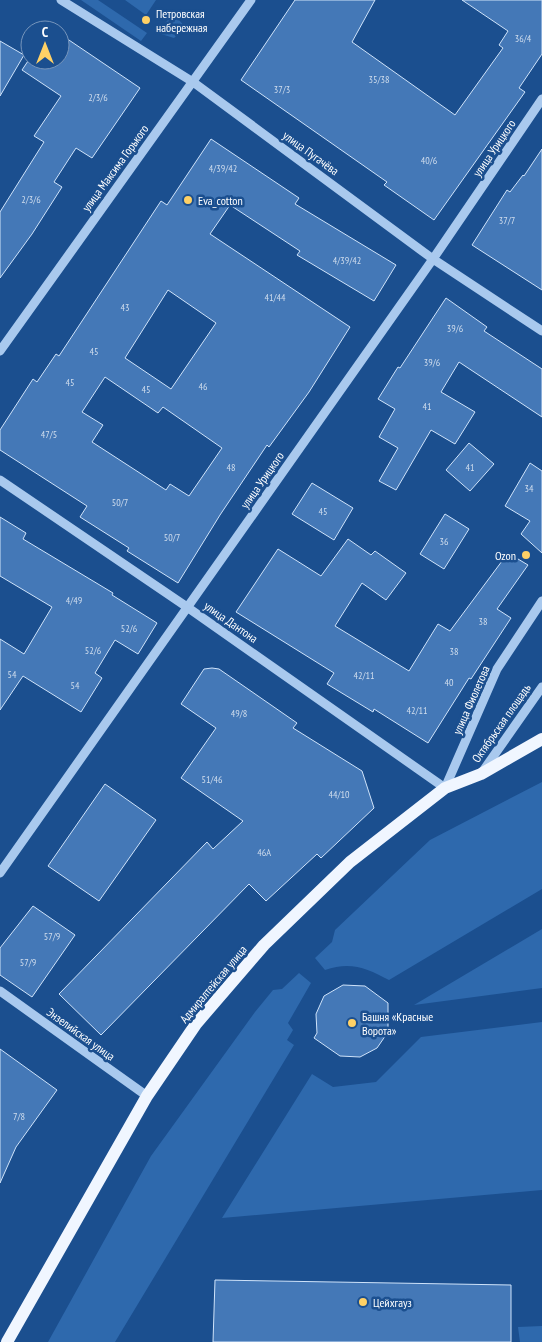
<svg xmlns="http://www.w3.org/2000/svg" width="542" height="1342" font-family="'PT Sans Narrow',sans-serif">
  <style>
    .green { fill: #2e69ad }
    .building { fill: #4478b7; stroke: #cfe3fa; fill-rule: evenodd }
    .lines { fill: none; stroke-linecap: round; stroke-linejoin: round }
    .minor { stroke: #a9c9ee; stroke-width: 9 }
    .major { stroke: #f0f6ff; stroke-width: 12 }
    .poi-dot { fill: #ffd166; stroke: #1b4f8f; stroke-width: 2 }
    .labels { text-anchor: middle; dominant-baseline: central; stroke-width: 5; stroke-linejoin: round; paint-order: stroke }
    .number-label { font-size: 10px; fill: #d0dded }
    .poi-label { font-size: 12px; fill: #fff; stroke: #1b4f8f; text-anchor: start }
    .street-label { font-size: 12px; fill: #fff; stroke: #1b4f8f }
  </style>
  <rect width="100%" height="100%" fill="#1b4f8f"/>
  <path class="green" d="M81 0H98L147 33 141 41Z
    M125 0H156L146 15Z
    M173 13 185 27 174 38 158 33Z
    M542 782V889L389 980C367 968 350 961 325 970L315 958 332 942 335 930 430 840Z
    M542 929V988L414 1005Z
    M299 973 311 983 288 1023 293 1030 287 1040 294 1045 115 1342H48L151 1156 255 1012 273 990 282 989Z
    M542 1022V1190L222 1218 312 1074 333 1087 376 1082 421 1037Z
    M542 1326V1342H520L518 1327Z"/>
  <path class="building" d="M295 0H375L352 42 455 115 503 48 499 45 508 31 462 0H542V54L519 88 525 92 434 220 384 185 387 182 241 80Z
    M60 34 140 88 92 158 76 148 54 182 62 187 32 234 0 278V212L44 142 34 136 61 96 22 70 30 58 60 60Z
    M0 41 24 55 0 96Z
    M211 139 299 198 295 204 396 265 374 301 297 255 300 251 230 205 210 234 350 327 309 392 269 447 267 445 220 515 178 583 127 551 129 548 80 517 87 506 0 450V430L33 379 37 382 56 354 59 356 161 201 167 205ZM168 290 216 323 171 389 125 358ZM105 377 158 413 163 407 222 448 189 496 170 484 166 490 92 442 103 425 82 412Z
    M542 149V290L472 245 507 190 510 192 523 175 524 176Z
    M446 298 487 327 484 331 542 369V417L459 362 441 392 475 412 455 444 431 430 396 490 379 481 398 448 379 437 395 409 378 399 398 367 400 368Z
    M469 443 494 464 470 491 446 470Z
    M530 463 542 471V553L521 534 530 521 505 506Z
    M312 483 353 508 334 540 292 514Z
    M445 514 469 529 444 569 420 554Z
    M0 517 26 533 23 539 113 593 112 595 157 623 138 654 115 640 95 673 102 678 81 712 23 676 0 710V639L24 654 52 607 0 576Z
    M348 539 371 555 375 551 406 573 386 600 362 583 335 626 409 671 438 624 450 631 508 553 528 565 497 609 511 618 471 679 469 678 428 743 374 709 373 712 327 684 334 673 236 612 278 549 321 576Z
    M212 668 219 669 297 723 293 728 362 771 374 808 321 858 317 854 266 901 249 884 101 1035 59 994 207 842 213 849 243 821 181 778 216 728 181 704 204 669Z
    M105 784 156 820 99 901 48 866Z
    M33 906 75 935 32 997 0 975V948Z
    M343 985 365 986 388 1003V1032L377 1048 360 1057 340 1056 314 1038 317 1033 316 1014 324 996Z
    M0 1049 57 1090 16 1147 0 1183Z
    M215 1280 511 1285V1342H213Z"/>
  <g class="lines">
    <path class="minor" d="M61 0 193 82 433 259 542 331
      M0 351 251 0
      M0 480 187 607 445 788 497 669 542 601
      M483 771 542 687
      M0 873 433 259 542 99
      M0 991 147 1096"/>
    <path class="major" d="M7 1342 147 1096 196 1024 264 945 350 862 445 788 481 774 542 739"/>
  </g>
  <g class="poi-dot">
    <circle cx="146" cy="20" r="5"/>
    <circle cx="188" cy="200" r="5"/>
    <circle cx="526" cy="555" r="5"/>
    <circle cx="352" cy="1023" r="5"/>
    <circle cx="363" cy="1302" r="5"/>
  </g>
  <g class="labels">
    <g class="number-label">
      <text x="523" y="38">36/4</text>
      <text x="379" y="79">35/38</text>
      <text x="282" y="89">37/3</text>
      <text x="98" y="97">2/3/6</text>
      <text x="429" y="160">40/6</text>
      <text x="223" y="168">4/39/42</text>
      <text x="31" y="199">2/3/6</text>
      <text x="507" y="220">37/7</text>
      <text x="347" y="260">4/39/42</text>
      <text x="275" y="297">41/44</text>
      <text x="125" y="307">43</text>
      <text x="455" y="328">39/6</text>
      <text x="94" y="351">45</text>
      <text x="432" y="362">39/6</text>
      <text x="70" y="382">45</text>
      <text x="203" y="386">46</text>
      <text x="146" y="389">45</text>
      <text x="427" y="406">41</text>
      <text x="49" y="434">47/5</text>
      <text x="231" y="467">48</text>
      <text x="470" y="467">41</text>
      <text x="529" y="488">34</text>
      <text x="120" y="502">50/7</text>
      <text x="323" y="511">45</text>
      <text x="172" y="537">50/7</text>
      <text x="444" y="541">36</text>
      <text x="74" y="600">4/49</text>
      <text x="483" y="621">38</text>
      <text x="129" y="628">52/6</text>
      <text x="93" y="650">52/6</text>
      <text x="454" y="651">38</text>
      <text x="12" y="674">54</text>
      <text x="364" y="675">42/11</text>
      <text x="449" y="682">40</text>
      <text x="75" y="685">54</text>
      <text x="417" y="710">42/11</text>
      <text x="239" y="713">49/8</text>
      <text x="212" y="779">51/46</text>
      <text x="339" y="794">44/10</text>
      <text x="264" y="852">46А</text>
      <text x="52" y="936">57/9</text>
      <text x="28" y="962">57/9</text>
      <text x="19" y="1116">7/8</text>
    </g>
    <g class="poi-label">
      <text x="156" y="13">Петровская<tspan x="156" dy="14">набережная</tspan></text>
      <text x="198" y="200">Eva_cotton</text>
      <text x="516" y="555" text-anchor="end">Ozon</text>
      <text x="362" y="1016">Башня «Красные<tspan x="362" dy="14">Ворота»</tspan></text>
      <text x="373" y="1302">Цейхгауз</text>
    </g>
    <g class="street-label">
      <text transform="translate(494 148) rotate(-56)">улица Урицкого</text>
      <text transform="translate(311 153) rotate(36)">улица Пугачёва</text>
      <text transform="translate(115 168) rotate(-54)">улица Максима Горького</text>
      <text transform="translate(262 480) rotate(-55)">улица Урицкого</text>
      <text transform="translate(231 622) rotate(35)">улица Дантона</text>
      <text transform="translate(471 700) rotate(-66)">улица Фиолетова</text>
      <text transform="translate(501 723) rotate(-55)">Октябрьская площадь</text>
      <text transform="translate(213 984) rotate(-50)">Адмиралтейская улица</text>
      <text transform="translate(81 1034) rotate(36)">Энзелийская улица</text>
    </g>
  </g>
  <g transform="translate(45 45)"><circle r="24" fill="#1b4f8f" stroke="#7695bc"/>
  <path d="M0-4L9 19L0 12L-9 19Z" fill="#ffd166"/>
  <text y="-8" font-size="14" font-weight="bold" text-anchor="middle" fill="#ffffff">С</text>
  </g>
</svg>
